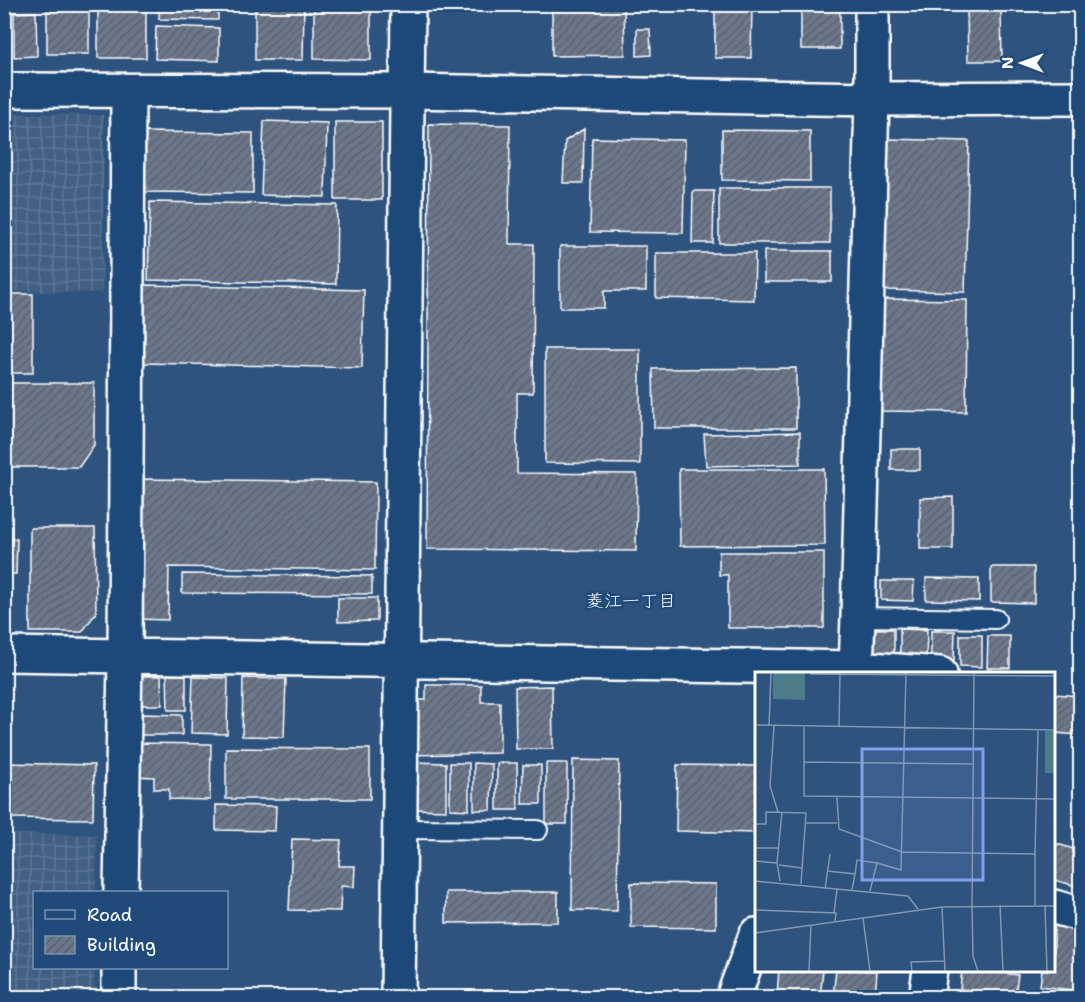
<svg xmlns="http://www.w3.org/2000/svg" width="1085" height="1002" font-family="'Shantell Sans','Klee One',sans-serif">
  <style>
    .industrial { fill: url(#industrial-grid) }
    .building { fill: url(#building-hatch); stroke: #fff; stroke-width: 1.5 }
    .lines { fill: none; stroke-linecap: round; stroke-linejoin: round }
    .service-casing { stroke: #fff; stroke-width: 22 }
    .minor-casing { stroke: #fff; stroke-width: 38 }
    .tertiary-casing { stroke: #fff; stroke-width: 38 }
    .service { stroke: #1f4a7a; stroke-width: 18 }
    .minor { stroke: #1f4a7a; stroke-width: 33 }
    .tertiary { stroke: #1f4a7a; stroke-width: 33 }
    .labels { text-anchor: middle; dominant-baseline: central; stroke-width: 5; stroke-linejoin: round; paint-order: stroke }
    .neighbourhood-label { font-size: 18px; fill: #fff; stroke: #1f4a7a }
    .inset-road { fill: none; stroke: #8298b2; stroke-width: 1.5 }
    .view { fill: #839eea; fill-opacity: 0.15; stroke: #839eea; stroke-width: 3 }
    .inset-edge { fill: none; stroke: #fff; stroke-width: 3 }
  </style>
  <defs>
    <pattern id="industrial-grid" width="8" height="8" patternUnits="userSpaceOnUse" patternTransform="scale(1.5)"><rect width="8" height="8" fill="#415e82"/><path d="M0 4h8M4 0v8" fill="none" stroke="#5e7695"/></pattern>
    <pattern id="building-hatch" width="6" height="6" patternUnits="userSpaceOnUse" patternTransform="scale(1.5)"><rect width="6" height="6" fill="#6c778c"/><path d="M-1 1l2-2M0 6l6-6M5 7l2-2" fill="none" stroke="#5c626c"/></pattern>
  </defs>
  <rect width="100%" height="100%" fill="#2e537e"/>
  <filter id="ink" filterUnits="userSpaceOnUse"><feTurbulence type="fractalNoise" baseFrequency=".0167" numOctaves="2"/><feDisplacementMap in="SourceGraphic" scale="12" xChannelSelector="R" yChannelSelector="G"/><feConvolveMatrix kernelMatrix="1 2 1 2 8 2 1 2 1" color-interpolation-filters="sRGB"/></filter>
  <g filter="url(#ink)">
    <path class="industrial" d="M5 114 104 115 102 293 5 291Z
      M5 834 97 835 96 892H34V968H95L94 997H5Z"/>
    <path class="building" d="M47 4H89V54H47Z
      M98 4H146V58H98Z
      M159 4H218V20L159 19Z
      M255 4H304L303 60H255Z
      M314 4H371V60L314 59Z
      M552 4H624L625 55 552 56Z
      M715 4H752L751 58H715Z
      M801 4H840V49H801Z
      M967 9H1001L1002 61H968Z
      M36 12 37 56 14 57V13Z
      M4 14H9L10 49H4Z
      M156 26 219 28V61L155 59Z
      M637 29H650L651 55 637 56Z
      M264 121 327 123 325 197 261 195Z
      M335 122H382V200H335Z
      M429 124 510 125 509 244H534L533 393H517V473L637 474 636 551 427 549Z
      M584 129 583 183H563L565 141Z
      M722 130 810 131V181L722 180Z
      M141 132 253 133V193L141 192Z
      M592 138 685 140 683 233 590 232Z
      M887 139 969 141 965 292 884 290Z
      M719 188H830V243H719Z
      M693 191H714L713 243H692Z
      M150 202 337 205 336 284 148 280Z
      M560 246H646V291H604V308H560Z
      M764 251H832V282H764Z
      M656 253H755L754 300 656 298Z
      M145 285 364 290 362 368 143 363Z
      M4 294H33V373H4Z
      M877 299 967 300 966 412 877 411Z
      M545 349H640V464L545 463Z
      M796 368V428H654L653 369Z
      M4 383H94V445L79 467H4Z
      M800 432V464L706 466 704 434Z
      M891 449H920V470H891Z
      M679 469H824L825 545 680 546Z
      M140 479 376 482 375 570 169 567 168 620 137 619Z
      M953 497V549H920V498Z
      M30 528H95L96 613 82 632H30Z
      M4 539H17L16 574H4Z
      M719 552H824V628H728V575H719Z
      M991 567H1034V603L991 602Z
      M182 574 372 576V594L182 593Z
      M926 578 979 579V601L926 600Z
      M881 581H914L913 601 881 600Z
      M338 598H377V621L338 622Z
      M870 629H894V656H870Z
      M900 629 927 630 926 660 900 659Z
      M931 631H955L954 661H931Z
      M960 635H982V667L960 666Z
      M988 636H1010V668H987Z
      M167 675H186V710H168Z
      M139 676H161L162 705H139Z
      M193 677 228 678 227 734 191 733Z
      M243 678 286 679 284 737 242 736Z
      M426 685H481V702H500V753L410 755 409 700H426Z
      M552 686 553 749H516L515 687Z
      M1054 694 1080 696V735L1054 733Z
      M141 714 182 715V735H141Z
      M133 743 211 744 210 800 169 799V789H154V777L133 776Z
      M226 748 370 749V799H226Z
      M573 760 619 761 617 911 572 910Z
      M413 762 446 763V810L413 809Z
      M4 763 94 765 93 819 4 818Z
      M450 763H469V810L450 809Z
      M474 763 492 764 491 810H474Z
      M497 763H517L518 810H497Z
      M546 763H567V824H546Z
      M523 765H541V804H522Z
      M677 765 756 766V833L676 831Z
      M216 805 276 806 275 831 216 830Z
      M292 839 341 840 339 866H355L354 887 341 886 340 911 289 910Z
      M1054 843 1080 851V887L1054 880Z
      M631 883 716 884V928L631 927Z
      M446 892H558V922L446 923Z
      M1054 924 1080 928V991L1040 986 1042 970H1054Z
      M779 970H823L820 998 777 995Z
      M836 970 877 971 875 998 833 996Z
      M962 970H980L1018 975 1015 996 960 989Z"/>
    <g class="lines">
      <defs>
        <path id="service" d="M858 617 996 619
          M399 829 538 830"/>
        <path id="minor" d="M4 654 856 668 940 674
          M854 674 856 668 858 617 872 99V4
          M121 892 125 657 128 91
          M1054 907 1080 914
          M119 998V968
          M398 998 408 4
          M733 998 756 935
          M926 998 930 970"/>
        <path id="tertiary" d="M4 90 407 91 872 99 1080 98"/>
      </defs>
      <use href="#service" class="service-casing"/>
      <use href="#minor" class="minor-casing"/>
      <use href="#tertiary" class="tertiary-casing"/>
      <use href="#service" class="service"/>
      <use href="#minor" class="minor"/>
      <use href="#tertiary" class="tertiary"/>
    </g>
  </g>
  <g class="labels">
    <g class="neighbourhood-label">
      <text x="631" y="601">菱江一丁目</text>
    </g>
  </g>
  <g transform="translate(755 672)">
    <rect width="300" height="300" fill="#2e537e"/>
    <path d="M18 1H50V28L18 27ZM290 59H300V101H290Z" fill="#4d7d88"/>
    <path class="inset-road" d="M219 1 217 233 218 284 223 299M55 2 300 4M0 53 300 58M14 54 16 1M19 54 15 114 23 140M49 55V124L300 127M84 55 85 1M49 90 217 92M82 125 84 157 147 180 280 182 283 57M50 151H82M0 152H11V140L51 141 46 212M0 176H23M0 189 22 191M24 193 47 196M72 199 100 202 97 218M100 202 102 188 122 191M0 209 153 224 163 237M25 209 22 191 27 140M70 217 75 182M115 219 122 191 146 198 151 1M245 233 248 299M280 233V182M290 233 292 299M187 235 190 299M0 238 81 241 80 249M79 241 82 217M108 246 115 299M0 261 187 235 300 234M54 299 56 253M157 299 156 290 189 289"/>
    <path class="view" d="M107 77H228V208H107Z"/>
    <rect width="300" height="300" class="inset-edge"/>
  </g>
  <rect width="1085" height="1002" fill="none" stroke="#1f4a7a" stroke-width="24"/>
  <rect x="12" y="12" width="1061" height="978" fill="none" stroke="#fff" stroke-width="2" filter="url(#ink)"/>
  <rect x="33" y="891" width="195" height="78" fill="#1f4a7a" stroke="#7992af" stroke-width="1.5"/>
  <rect x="45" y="910" width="30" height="9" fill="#1f4a7a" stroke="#7992af" stroke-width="1.5"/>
  <text x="87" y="921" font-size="18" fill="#ffffff">Road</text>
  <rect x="45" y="936" width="30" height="18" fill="url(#building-hatch)" stroke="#7992af" stroke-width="1.5"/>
  <text x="87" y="951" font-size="18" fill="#ffffff">Building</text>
  <g transform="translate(1022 63) rotate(270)" stroke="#1f4a7a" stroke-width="4.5" paint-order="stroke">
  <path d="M0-4.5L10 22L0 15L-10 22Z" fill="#ffffff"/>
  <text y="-9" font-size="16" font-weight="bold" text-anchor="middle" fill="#ffffff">N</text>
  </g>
</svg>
